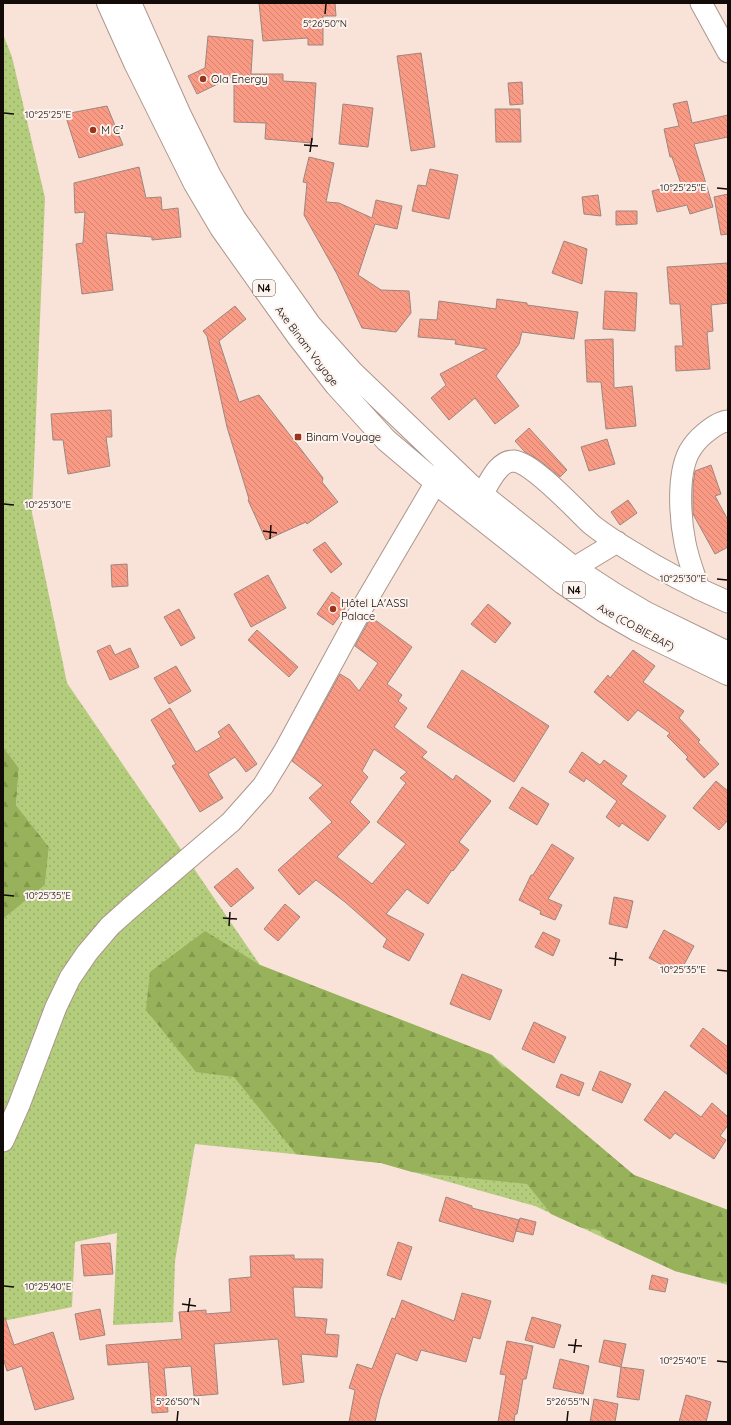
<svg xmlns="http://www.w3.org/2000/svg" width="731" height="1425" font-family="Quicksand,sans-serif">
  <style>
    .grass { fill: url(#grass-dots) }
    .forest { fill: url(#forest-firs) }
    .building { fill: url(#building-back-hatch); stroke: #9d8680; fill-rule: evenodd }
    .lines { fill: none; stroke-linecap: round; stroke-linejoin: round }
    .minor-casing { stroke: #ac968c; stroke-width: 23 }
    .highway-casing { stroke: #ac968c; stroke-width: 24 }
    .minor { stroke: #fff; stroke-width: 21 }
    .highway { stroke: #fff; stroke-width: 22 }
    .ticks { fill: none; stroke: #130b08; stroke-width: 1.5 }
    .poi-dot { fill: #9c331d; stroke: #fcf3ee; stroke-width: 1.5 }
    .labels { text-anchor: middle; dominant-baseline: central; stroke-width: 4; stroke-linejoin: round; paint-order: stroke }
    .shield { fill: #fcf3ee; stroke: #59514d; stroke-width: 1 }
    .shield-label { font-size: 10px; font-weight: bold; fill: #130b08 }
    .poi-label { font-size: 11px; fill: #130b08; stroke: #fcf3ee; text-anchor: start }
    .street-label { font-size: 11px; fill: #130b08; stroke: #fcf3ee }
    .ticks-label { font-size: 10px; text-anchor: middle; fill: #130b08; stroke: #fcf3ee; stroke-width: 4; stroke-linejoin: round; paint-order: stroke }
  </style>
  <defs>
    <pattern id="grass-dots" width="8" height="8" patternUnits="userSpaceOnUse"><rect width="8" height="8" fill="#b3cd7c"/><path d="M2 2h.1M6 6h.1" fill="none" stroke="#99af6a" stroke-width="1.8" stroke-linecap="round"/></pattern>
    <pattern id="forest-firs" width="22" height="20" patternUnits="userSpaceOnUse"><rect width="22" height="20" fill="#97b25a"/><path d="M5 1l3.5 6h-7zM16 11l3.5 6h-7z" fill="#81984d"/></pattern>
    <pattern id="building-back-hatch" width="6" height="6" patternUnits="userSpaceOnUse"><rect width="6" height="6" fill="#f99a84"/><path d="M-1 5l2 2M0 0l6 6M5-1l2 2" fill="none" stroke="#d58370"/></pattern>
  </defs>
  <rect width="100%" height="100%" fill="#f9e2d7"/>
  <path class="grass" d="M3 34 12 57 45 198 32 513 67 683 260 965 492 1055 634 1175 728 1210V1285L675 1271 535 1206 381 1163 195 1144 175 1261 173 1322 113 1325 117 1233 75 1242 72 1307 3 1321V919L45 885 49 847 16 805 19 768 3 747Z"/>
  <path class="forest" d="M3 747 19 768 16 805 49 847 45 885 3 919Z
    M205 931 260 965 492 1055 502 1067 507 1068 634 1175 728 1210V1282L709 1280 675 1271 606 1239 599 1230 582 1228 551 1214 527 1184 412 1172 381 1163 296 1154 234 1077 196 1072 146 1010 150 972Z"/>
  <path class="building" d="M259 3H335L336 16H323V45H308V38L263 41Z
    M208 36 253 40 251 74H283V81L316 83 312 143 265 139 266 123 234 122V76L197 94 188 76 205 68Z
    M421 53 435 147 411 151 397 56Z
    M522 82 523 104 510 105 508 83Z
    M687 101 692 123 728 115V137L694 144 713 207 690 214 687 205 657 212 652 191 681 184 672 157H670L664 129 679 126 673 104Z
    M343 104 373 108 368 147 339 144Z
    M107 106 123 145 79 158 65 114Z
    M495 109H520L521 142H496Z
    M309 157 334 163 326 202 339 203 372 218 376 200 402 206 397 229 375 224 358 275 381 290 409 291 411 313 396 332 362 328 337 274 304 215 307 183 303 182Z
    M139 167 146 198 161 197 162 210 178 208 181 237 152 240V237L106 233 113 290 82 294 76 244 83 243 85 212 75 213 74 183Z
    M430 169 458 175 449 219 412 211 418 185 426 186Z
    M728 194V234L721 235 714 197Z
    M598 195 601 216 584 214 582 197Z
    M616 211H637V224L616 225Z
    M564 241 587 249 582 284 552 273Z
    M728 263V303L711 305 713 331 707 332 710 369 676 371 675 346H683L680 304H670L667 267Z
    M605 291 637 293 635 331 603 329Z
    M497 299 527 303V305L578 312 574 339 522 332 519 344 496 376 519 406 495 424 475 398 449 420 431 398 446 385 440 374 487 349 455 344 456 340 418 337 420 319 437 320 439 301 496 309Z
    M235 306 246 319 219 341 239 402 259 395 323 478 322 482 338 502 307 524 306 522 266 540 248 500 249 499 227 427 207 336 203 331Z
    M613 339 614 388 632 386 636 426 606 429 601 382H587L585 340Z
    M111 410 112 437H106L110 466 68 474 63 440H53L51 414Z
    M529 428 567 470 560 477 539 460 525 452 515 441Z
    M607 439 615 464 589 471 581 447Z
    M711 465 721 494 715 496 728 520V547L715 554 693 514V485L695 471Z
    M628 500 637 513 620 525 611 512Z
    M325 542 342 564 331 573 313 550Z
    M127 564 128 586 112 587 111 565Z
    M268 575 286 608 251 627 234 594Z
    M332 592 348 604 333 625 317 614Z
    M488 604 511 623 495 643 471 624Z
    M179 609 195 638 181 646 164 617Z
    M371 617 412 647 387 684 402 695 398 701 407 708 394 727 427 752 422 757 453 780 456 775 491 801 459 842 469 850 453 871 452 870 428 904 407 889 386 914 424 934 409 961 383 947 387 939 345 902 316 880 299 895 278 870 332 822 309 798 323 785 292 761 340 674 350 680 359 691 378 663 355 646ZM374 749 407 772 400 778 406 783 377 822 406 844 372 884 337 857 370 822 350 802 368 777 362 771Z
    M257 630 298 667 289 677 248 640Z
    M110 645 115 655 130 648 139 667 110 680 97 651Z
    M633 650 655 666 643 682 684 711 679 718 700 740 698 742 719 764 704 778 686 759 688 757 667 736 670 733 638 710 628 721 594 692 608 675 610 678Z
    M176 666 191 691 169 704 154 678Z
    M462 670 549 726 514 782 427 727Z
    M170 708 196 752 221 737 218 732 229 724 257 764 246 772 235 757 208 774 223 798 200 812 172 766 176 764 151 720Z
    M582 752 600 765 604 760 627 776 621 784 666 816 648 841 622 823 619 827 606 817 617 801 586 778 584 782 569 772Z
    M716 781 728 791V820L719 830 693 808Z
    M522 787 549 804 537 825 509 808Z
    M552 844 574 858 548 899 562 905 555 920 540 914 541 911 519 900 531 875H533Z
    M237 868 254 888 231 907 214 887Z
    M614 897 633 901 627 928 609 924Z
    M285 904 300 917 278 941 264 929Z
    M664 930 694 946 679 974 649 958Z
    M543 932 560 940 553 956 535 947Z
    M462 974 502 990 490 1020 450 1004Z
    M534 1022 566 1037 554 1063 522 1049Z
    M703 1028 728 1047V1075L690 1046Z
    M600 1071 631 1084 622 1103 592 1090Z
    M561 1074 584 1083 579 1096 556 1087Z
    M665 1091 701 1117 712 1103 728 1117V1125L720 1136 726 1140 714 1159 675 1133 670 1139 644 1120Z
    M446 1197 472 1206V1208L519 1220 513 1242 439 1221Z
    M520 1218 536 1222 533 1235 516 1231Z
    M398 1242 412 1247 401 1280 387 1275Z
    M110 1243 113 1274 84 1276 81 1245Z
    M294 1255V1259H323L322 1288 293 1287 295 1317 327 1319 325 1334 339 1335 337 1357 301 1354 304 1382 283 1385 278 1339 214 1344 218 1394 194 1396 191 1366 164 1368 168 1412 152 1413 148 1362 108 1365 106 1345 182 1339 179 1312 206 1310V1314L231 1312 229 1279 251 1277 250 1256Z
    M652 1275 668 1279 665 1292 649 1289Z
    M462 1293 491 1301 480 1339 473 1337 466 1362 421 1350 417 1361 396 1353 380 1399 375 1422H349L355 1390 349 1388 357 1364 372 1369 392 1318 395 1319 402 1300 454 1321Z
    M100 1309 105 1335 80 1340 75 1314Z
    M532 1317 561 1325 554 1348 525 1340Z
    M5 1318 14 1345 53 1332 74 1399 35 1410 22 1366 7 1371 3 1358V1319Z
    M604 1340 626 1344 621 1367 599 1362Z
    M507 1341 533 1346 526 1379H523L517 1414H515L514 1422H498L506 1375 500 1374Z
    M560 1359 589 1366 583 1394 553 1388Z
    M621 1367 644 1370 639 1400 617 1397Z
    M686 1395 711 1402 706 1422H679Z
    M594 1399 618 1404 615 1422H590Z"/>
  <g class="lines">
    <defs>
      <path id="minor" d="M701 3 728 52
        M482 495C489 483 498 460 514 461 533 463 576 510 591 524 603 534 616 542 629 550 661 570 693 587 728 602
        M574 568 617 542
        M699 589C694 574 688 559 685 543 680 518 677 475 689 452 693 445 698 439 704 434 710 429 720 421 728 421
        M3 1141 19 1105 56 1007 70 978 87 953 110 926 129 909 231 822 263 786 285 750 362 608 445 467"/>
      <path id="highway" d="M108 3 135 63 195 184 221 228 297 335 336 385 386 440 445 490 563 583 604 611 637 630 728 674
        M130 3 179 113 210 176 235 219 310 325 353 373 469 484 574 568 614 594 646 613 728 653"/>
    </defs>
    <use href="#minor" class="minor-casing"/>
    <use href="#highway" class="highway-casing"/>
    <use href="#minor" class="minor"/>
    <use href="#highway" class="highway"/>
  </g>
  <path class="ticks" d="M325 14 326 4M4 113 14 114M304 145 318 146M310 152 312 138M717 188 727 189M4 504 14 505M263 531 277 533M270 539 271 525M717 579 727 580M4 895 14 896M223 918 237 919M229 926 230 912M609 958 623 960M615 966 616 952M717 970 727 971M4 1286 14 1287M182 1304 196 1306M188 1312 190 1298M568 1345 582 1346M574 1353 576 1339M717 1361 727 1362M177 1421 178 1411M567 1421 568 1411"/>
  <g class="poi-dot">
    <circle cx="203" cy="79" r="4"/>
    <circle cx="93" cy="130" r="4"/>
    <rect x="294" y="433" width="8" height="8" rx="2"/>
    <circle cx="333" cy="609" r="4"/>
  </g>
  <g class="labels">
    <g class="shield">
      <rect x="253" y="280" width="22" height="16" rx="3"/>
      <rect x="563" y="582" width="22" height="16" rx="3"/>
    </g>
    <g class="shield-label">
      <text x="264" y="288">N4</text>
      <text x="574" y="590">N4</text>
    </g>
    <g class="poi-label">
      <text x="211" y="79">Ola Energy</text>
      <text x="101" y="130">M C²</text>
      <text x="306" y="437">Binam Voyage</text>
      <text x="341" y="603">Hôtel LA'ASSI<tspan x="341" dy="13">Palace</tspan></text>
    </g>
    <g class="street-label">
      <text transform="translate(307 346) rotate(53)">Axe Binam Voyage</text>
      <text transform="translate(636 627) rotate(29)">Axe (CO.BIE.BAF)</text>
    </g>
  </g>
  <g class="ticks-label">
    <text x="325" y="27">5°26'50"N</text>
    <text x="48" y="118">10°25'25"E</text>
    <text x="683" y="191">10°25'25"E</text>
    <text x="48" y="508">10°25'30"E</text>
    <text x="683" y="582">10°25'30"E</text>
    <text x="48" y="899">10°25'35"E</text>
    <text x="683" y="973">10°25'35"E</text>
    <text x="48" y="1290">10°25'40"E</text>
    <text x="683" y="1364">10°25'40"E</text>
    <text x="178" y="1405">5°26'50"N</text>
    <text x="568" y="1405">5°26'55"N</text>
  </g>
  <rect width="731" height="1425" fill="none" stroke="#130b08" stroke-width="8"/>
</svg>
